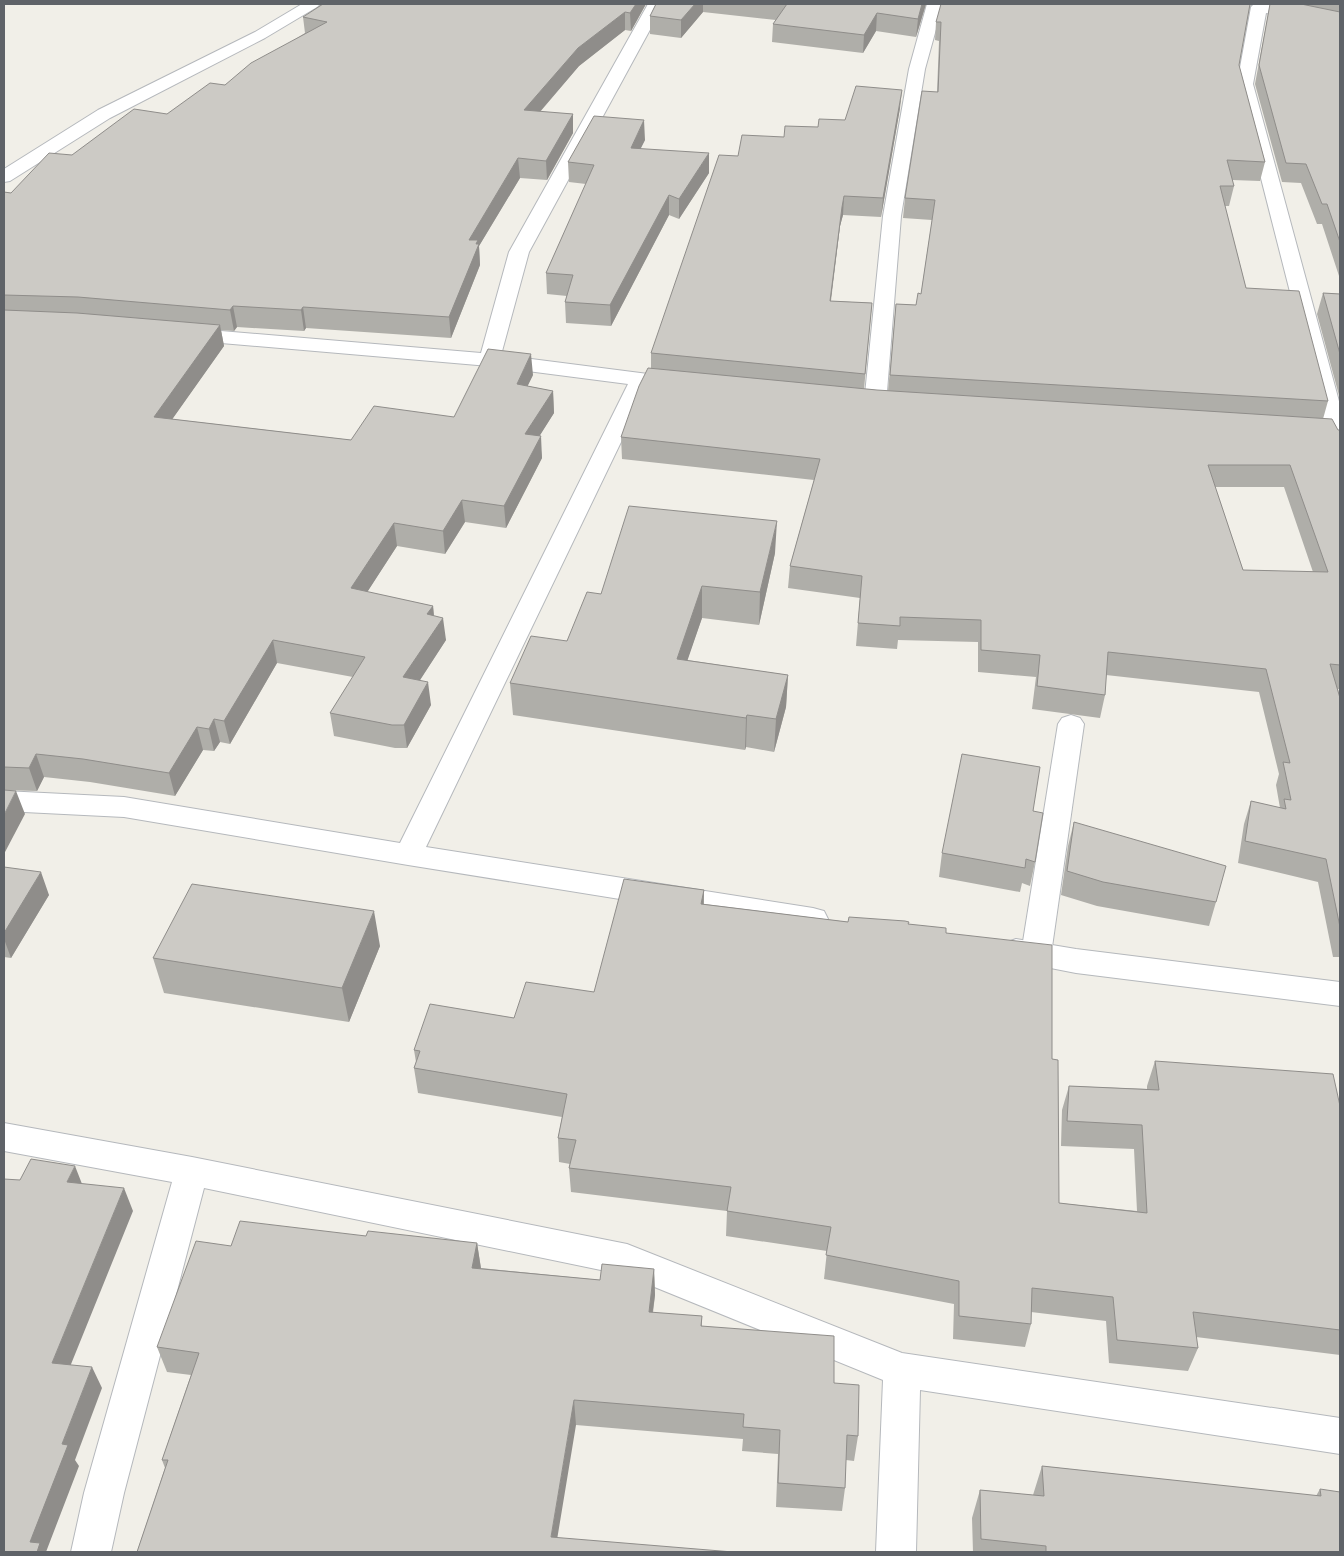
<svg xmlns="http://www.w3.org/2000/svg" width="1344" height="1556" font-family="Lato,sans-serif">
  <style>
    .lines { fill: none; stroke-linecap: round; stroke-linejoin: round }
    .service-casing { stroke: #b5b8bc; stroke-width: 2 }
    .minor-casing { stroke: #b5b8bc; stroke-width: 2 }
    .service { fill: #fff; fill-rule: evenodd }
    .minor { fill: #fff; fill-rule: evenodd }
    .wall { fill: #afaea9; fill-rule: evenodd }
    .shaded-wall { fill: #8f8d8a }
    .building { fill: #cccac5; stroke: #8f8d8a; fill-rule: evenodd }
  </style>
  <rect width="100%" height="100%" fill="#f1efe8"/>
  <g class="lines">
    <defs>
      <path id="service" d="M1071 715 1080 718 1084 724 1051 954 1047 962 1036 966 1025 962 1021 954 1058 724 1062 718Z"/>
      <path id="minor" d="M302 4H320L317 7 265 38 110 118 10 181 4 182V169L98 110 255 32Z
        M648 4H664L529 252 501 355 656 375 663 377 667 381 663 385 648 386 426 847 813 908 824 911 828 919 824 927 813 930 408 865 124 817 4 811V791L124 797 400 843 628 384 489 366 186 340 179 338 176 334 179 330 186 328 481 353 509 252Z
        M927 4H943L925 69 901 216 886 404 883 409 875 410 867 409 864 404 883 216 909 69Z
        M1254 4H1265L1340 19V29L1266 13 1253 84 1340 405V452L1332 450 1329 445 1237 84 1251 7Z
        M1016 939 1076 949 1340 982V1006L1076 973 1005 959 1001 951 1005 943Z
        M4 1123 192 1157 627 1244 902 1353 1340 1418V1454L920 1390 916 1552H876L883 1380 625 1275 204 1188 124 1493 111 1552H71L84 1493 172 1182 4 1151Z"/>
    </defs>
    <use href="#service" class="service-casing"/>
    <use href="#minor" class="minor-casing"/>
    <use href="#service" class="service"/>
    <use href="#minor" class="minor"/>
  </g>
  <path class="wall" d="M646 4 631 31 625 30 579 66 540 112 573 114V133L547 180 520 178 479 246 480 265 451 338 306 328 304 331 237 327 234 331 221 330 224 346 172 419 351 440 454 417 533 375 527 386 553 391 554 413 539 436 542 458 506 528 465 522 445 554 397 546 367 592 433 606 434 616 446 640 420 680 431 705 407 748H395L334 736 330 713 353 677 277 663 230 744 220 742 214 751 203 750 175 796 90 782 44 777 37 791 4 790V192L11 193 72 155 167 114 225 85 305 33 303 17Z
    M656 4H926L916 37 876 31 863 53 772 42 773 24 776 20 703 12 681 38 650 34V16Z
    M1252 4 1250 6 1239 65 1265 162 1260 181 1232 180 1234 186 1229 206H1225L1246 288 1328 401 1323 419 1338 430H1340V689H1338L1340 698V957H1333L1318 882 1238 863 1244 824 1251 801 1280 808 1276 785 1279 774 1259 692 1106 675 1105 695 1100 718 1032 709 1036 677 978 672V642L898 640 897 649 856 646 860 598 788 588 790 566 814 480 622 459 621 437 651 368V353L738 156 784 137 818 127 845 120 900 108 881 217 843 215 840 226 831 301 872 303 864 389 888 391 896 304 916 305 921 294 932 220 903 218 905 198 937 92 939 41 935 40 936 22ZM1215 487H1284L1313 572 1243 570Z
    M1270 4H1340V279L1322 224H1317L1301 183 1282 182 1255 84Z
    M645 140 640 149 709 173 679 219 669 215 611 326 566 323 565 302 567 296 547 294 546 273 586 184 569 182 568 162Z
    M1323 293 1340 294V399L1317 314Z
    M775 553 759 625 702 618 687 660 788 675 786 707 774 752 746 747 745 750 513 715 510 683 567 641 601 594Z
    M1033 811 1035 862 1030 886 1022 883 1020 892 939 877 942 853Z
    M1074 822 1216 902 1209 926 1097 906 1061 895 1068 846Z
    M4 867 49 895 11 958 4 957Z
    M704 890V904L848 922 909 924 946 933 1052 1059 1059 1203 1137 1211 1134 1149 1061 1146 1062 1110 1069 1086 1147 1089V1086L1155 1061 1340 1106V1355L1196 1337 1198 1348 1188 1371 1109 1363 1106 1321 1031 1312V1324L1025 1347 953 1339 954 1304 824 1279 827 1251 726 1236 727 1211 571 1192 569 1168 570 1164 559 1162 558 1138 562 1117 418 1093 414 1068 416 1062 414 1050 594 992Z
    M380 946 349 1022 164 993 153 958Z
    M366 1236 477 1243 481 1268 600 1280 654 1269 655 1295 653 1313 702 1316V1326L834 1383 858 1436 854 1461 846 1460 845 1488 842 1511 776 1507 778 1454 742 1451 743 1439 576 1425 137 1552 165 1468 162 1460 191 1375 167 1372 157 1347 231 1246Z
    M1042 1466 1316 1496 1320 1489 1340 1552H973L972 1518 980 1490 1033 1495Z"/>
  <path class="shaded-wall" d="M636 4H646L631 31 630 13Z
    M695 4H703V12L681 38V20Z
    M922 4H926L916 37 918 19Z
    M625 12V30L579 66 525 129 524 110 578 48Z
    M877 13 876 31 863 53 864 35Z
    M902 90 900 108 881 217 883 198Z
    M573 114V133L547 180 546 161Z
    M644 120 645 140 631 168V148Z
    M709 153V173L679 219V199Z
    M518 158 520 178 479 246 480 265 451 338 449 317 469 240Z
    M669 195V215L611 326 610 305Z
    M844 196 843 215 840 226 828 321 830 301 842 207Z
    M233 306 237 327 234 331 230 310Z
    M303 307 306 328 304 331 301 310Z
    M220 325 224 346 159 438 154 417Z
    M531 354 533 375 518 406 517 384Z
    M553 391 554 413 527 456 525 434Z
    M541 436 542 458 506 528 504 506Z
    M462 500 465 522 445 554 443 531Z
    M777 521 775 553 759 625 760 592Z
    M394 523 397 546 355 611 351 588Z
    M702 586V618L677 691V659Z
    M433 606 435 628 427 614Z
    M443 618 446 640 407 700 403 677Z
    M273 640 277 663 230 744 224 721Z
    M788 675 786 707 774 752 776 719Z
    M428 682 431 705 407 748 404 725Z
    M747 715 746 747 745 750 746 718Z
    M214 719 220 742 214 751 209 729Z
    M197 727 203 750 175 796 169 773Z
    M36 754 44 777 37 791 29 768Z
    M16 791 25 814 4 854V815Z
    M41 872 49 895 11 958 4 939V933Z
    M704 890 703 915 701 904Z
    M374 911 380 946 349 1022 342 988Z
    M75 1166 84 1189 67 1182Z
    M124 1188 133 1211 63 1384 52 1363Z
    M477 1243 481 1269 472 1268Z
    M654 1269 655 1295 649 1338V1312Z
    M92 1367 102 1388 75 1460 79 1466 46 1552H37L30 1542 62 1444Z
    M574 1400 576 1425 555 1552 551 1537Z"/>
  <path class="building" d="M323 4H636L630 13 625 12 578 48 524 110 573 114 546 161 518 158 469 240H478L476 244H479L449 317 303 307 301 310 233 306 230 310 78 297 4 295V192L11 193 49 153 72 155 134 109 167 114 210 83 225 85 251 63 327 22 303 17Z
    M656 4H695L681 20 650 16Z
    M786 4H922L918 19 877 13 864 35 773 24 787 4Z
    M941 4H1250L1239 65 1265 162 1227 160 1234 186H1220L1246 288 1299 291 1328 401 890 375 896 304 916 305 918 293 921 294 935 200 905 198 922 91 938 92 941 22H936Z
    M1270 4H1301L1340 12V242L1327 204H1322L1306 164 1286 163 1259 65Z
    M856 86 902 90 883 198 844 196 842 207 830 301 872 303 865 374 651 353 719 155 738 156 742 135 784 137 785 126 818 127 819 119 845 120Z
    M594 116 644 120 631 148 709 153 679 199 669 195 610 305 565 302 573 275 546 273 594 165 568 162Z
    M1323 293 1340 294V354Z
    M4 310 77 313 220 325 154 417 351 440 374 406 454 417 488 349 531 354 517 384 553 391 525 434 541 436 504 506 462 500 443 531 394 523 351 588 433 606 427 614 443 618 403 677 428 682 404 725H392L330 713 365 657 273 640 224 721 214 719 209 729 197 727 169 773 83 759 36 754 29 768 4 767Z
    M648 368 877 390 1332 419 1338 430H1340V665L1330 664 1340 698V927L1326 859 1245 841 1251 801 1286 809 1284 799 1291 800 1283 762 1290 763 1266 669 1108 652 1105 695 1037 686 1040 655 981 650V620L900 617V626L858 623 862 576 790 566 820 459 621 437 639 386ZM1208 465H1290L1328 572 1243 570Z
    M629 506 777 521 760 592 702 586 677 659 788 675 776 719 747 715 746 718 510 683 531 636 567 641 587 592 601 594Z
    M962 754 1040 767 1033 811 1043 813 1035 862 1026 859 1025 868 942 853Z
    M4 790 16 791 4 815Z
    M1074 822 1226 866 1216 902 1103 882 1067 871Z
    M4 867 41 872 4 933Z
    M624 879 704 890 701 904 848 922 849 917 905 921 909 922 908 924 946 928V933L1052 945V1059L1058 1060 1059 1203 1147 1213 1142 1125 1067 1121 1069 1086 1159 1090 1155 1061 1333 1074 1340 1106V1330L1193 1312 1198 1348 1117 1340 1113 1297 1032 1288 1031 1324 959 1316V1281L826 1255 831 1227 727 1211 731 1187 569 1168 576 1140 558 1138 567 1094 414 1068 420 1051 414 1050 430 1004 514 1018 526 982 594 992Z
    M192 884 374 911 342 988 153 958Z
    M31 1159 75 1166 67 1182 124 1188 52 1363 92 1367 62 1444 68 1445 30 1542 40 1543 37 1552H4V1179L20 1180Z
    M240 1221 366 1236 368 1231 477 1243 472 1268 600 1280 602 1264 654 1269 649 1312 702 1316 701 1326 834 1336V1383L859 1385 858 1436 847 1435 845 1488 778 1483 780 1430 743 1427 744 1414 574 1400 551 1537 733 1552H137L168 1460H162L199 1353 157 1347 196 1241 231 1246Z
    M1042 1466 1321 1496 1320 1489 1340 1492V1552H1046V1546L981 1539 980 1490 1044 1496Z"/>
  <rect width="1344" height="1556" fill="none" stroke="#5f6368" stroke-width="10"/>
</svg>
